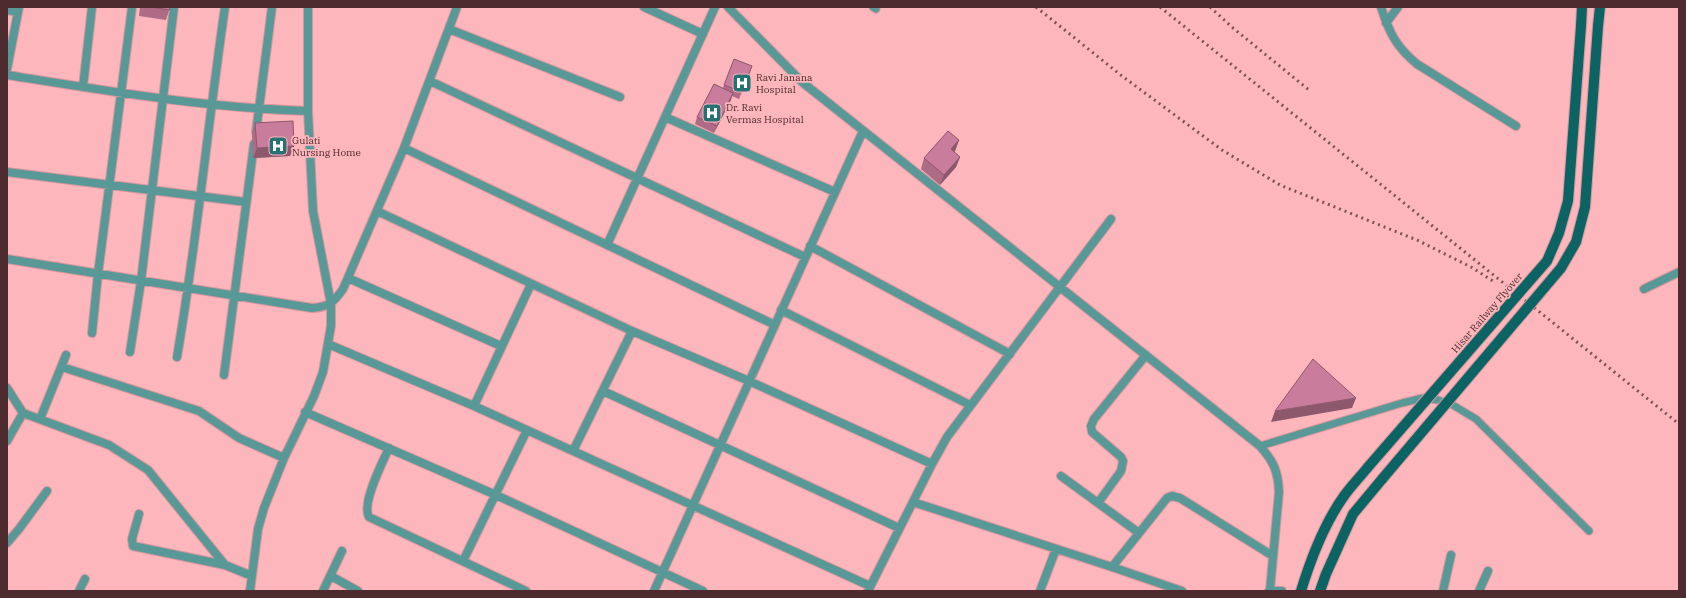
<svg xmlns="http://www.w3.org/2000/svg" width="1686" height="598" font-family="'IBM Plex Serif',serif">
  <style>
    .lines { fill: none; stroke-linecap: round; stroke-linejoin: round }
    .lane-casing { stroke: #d6979c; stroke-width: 9 }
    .street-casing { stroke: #d6979c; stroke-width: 10 }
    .primary-casing { stroke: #d6979c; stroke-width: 12 }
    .lane { stroke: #589998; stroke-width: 7 }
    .street { stroke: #589998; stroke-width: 8 }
    .primary { stroke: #0b6463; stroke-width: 10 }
    .rail { stroke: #7f5255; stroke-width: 3; stroke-dasharray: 2 4; stroke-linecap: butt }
    .primary-bridge-casing { stroke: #d6979c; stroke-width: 12; stroke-linecap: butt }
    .primary-bridge { stroke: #0b6463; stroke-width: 10 }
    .wall { fill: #ad6b85 }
    .shaded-wall { fill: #8d576c }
    .building { fill: #c97c9b; stroke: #8d576c }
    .labels { text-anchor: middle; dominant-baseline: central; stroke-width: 3.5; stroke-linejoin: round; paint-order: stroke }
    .poi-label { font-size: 10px; fill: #4e2b2e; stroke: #fdb6bb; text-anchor: start }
    .street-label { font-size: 10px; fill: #4e2b2e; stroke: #fdb6bb }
  </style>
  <rect width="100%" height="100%" fill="#fdb6bb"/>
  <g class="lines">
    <defs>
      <path id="lane" d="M873 7 876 9
        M1260 446 1402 403 1423 398 1438 400 1451 404 1476 419 1589 531"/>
      <path id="street" d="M644 7 703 34
        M728 7 802 82 1260 446C1274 462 1278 471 1279 492L1270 590
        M1381 7C1389 32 1396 47 1417 64L1516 126
        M7 10 18 12
        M1386 23 1398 7
        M449 29 620 97
        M7 69 19 7
        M7 75C107 91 207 108 308 111
        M430 81 805 257
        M83 87 92 7
        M665 117 835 192
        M256 132 272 7
        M404 148 775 325
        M7 172 246 202
        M377 211 632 331 749 381 932 464
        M607 245 715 7
        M810 246 1010 354
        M7 259 312 308C329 307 334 302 343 289L404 148 457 7
        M348 278 501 346
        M1644 289 1679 272
        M781 310 970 405
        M92 333 98 274 132 7
        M328 344 474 406 870 586
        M130 352 141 281 174 7
        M177 357C197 241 208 123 225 7
        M62 367 199 411 239 438 284 458
        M224 375 254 144
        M7 388 23 413 109 445 148 470 225 565 252 576
        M603 391 899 528
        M474 406 531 284
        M305 412 496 495 703 591
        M40 419 66 355
        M7 441 23 413
        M389 448C383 461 361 504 369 517L526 591
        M573 451 632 331
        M1061 476 1139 533
        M913 502 1112 567 1182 591
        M1098 503 1121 471 1123 461 1121 457 1092 432 1091 426 1094 419 1146 355
        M139 514 132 539 133 546 225 565
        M7 543 19 529 47 491
        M463 561 527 430
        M1112 567 1167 498 1172 496 1180 498 1273 556
        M331 576 358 591
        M79 591 85 579
        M250 591 258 529 264 508 284 458 314 396 323 372 331 326V304L313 211 308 111V7
        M323 591 342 551
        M654 591 863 131
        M868 591 932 464 947 437 1111 219
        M1040 591 1056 549
        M1269 591H1282
        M1443 591 1451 555
        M1479 591 1488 571"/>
      <path id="primary" d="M1581 26 1582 7
        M1598 26 1600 7
        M1301 591C1311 558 1324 524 1344 496 1351 486 1360 477 1368 467
        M1320 591 1326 574 1353 514 1383 478"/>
    </defs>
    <use href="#lane" class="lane-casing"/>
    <use href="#street" class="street-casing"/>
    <use href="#primary" class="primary-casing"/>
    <use href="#lane" class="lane"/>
    <use href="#street" class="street"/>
    <use href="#primary" class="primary"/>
    <path class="rail" d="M1036 7 1122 76 1222 150 1280 185 1417 240 1471 267 1496 283
      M1160 7 1679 424
      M1210 7 1233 28 1309 90"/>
    <defs>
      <path id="primary-bridge" d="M1368 467 1547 261 1559 233 1568 201 1581 26
        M1383 478 1561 268 1576 242 1585 207 1598 26"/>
    </defs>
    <use href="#primary-bridge" class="primary-bridge-casing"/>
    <use href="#primary-bridge" class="primary-bridge"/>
  </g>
  <path class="wall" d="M140 7H170L166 20 139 16Z
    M734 59 752 66 739 99 732 96 714 133 695 124 697 117 723 88Z
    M255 123 294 146 290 156 253 158 252 134Z
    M959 140 955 151 954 152 960 157 956 167 940 185 921 169 924 158Z"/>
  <path class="shaded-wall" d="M733 93 731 100 714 133 717 126Z
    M959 140 955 151 947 160 951 149Z
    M294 146 290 156 253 158 257 148Z
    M960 157 956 167 940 185 944 175Z
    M1356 398 1352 408 1271 422 1275 411Z"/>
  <path class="building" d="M152 7H170L169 10Z
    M734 59 752 66 742 92 724 85Z
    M714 84 733 93 717 126 697 117Z
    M293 121 294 146 257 148 255 123Z
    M948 131 959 140 951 149 960 157 944 175 924 158Z
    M1313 359 1356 398 1275 411Z"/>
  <defs>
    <symbol id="hospital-square" viewBox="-11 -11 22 22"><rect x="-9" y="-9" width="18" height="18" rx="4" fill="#267171" stroke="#fdb6bb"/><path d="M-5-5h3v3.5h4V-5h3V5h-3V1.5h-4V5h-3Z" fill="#fff"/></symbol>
  </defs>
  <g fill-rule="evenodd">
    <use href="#hospital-square" x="731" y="72" width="22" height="22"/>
    <use href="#hospital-square" x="701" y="102" width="22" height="22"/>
    <use href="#hospital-square" x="267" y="135" width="22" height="22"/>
  </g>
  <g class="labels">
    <g class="poi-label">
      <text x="756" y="77">Ravi Janana<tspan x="756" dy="12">Hospital</tspan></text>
      <text x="726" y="107">Dr. Ravi<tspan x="726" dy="12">Vermas Hospital</tspan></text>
      <text x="292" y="140">Gulati<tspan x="292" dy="12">Nursing Home</tspan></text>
    </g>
    <g class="street-label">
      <text transform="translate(1487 313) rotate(-49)">Hisar Railway Flyover</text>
    </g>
  </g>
  <rect width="1686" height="598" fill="none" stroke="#4e2b2e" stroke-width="16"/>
</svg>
